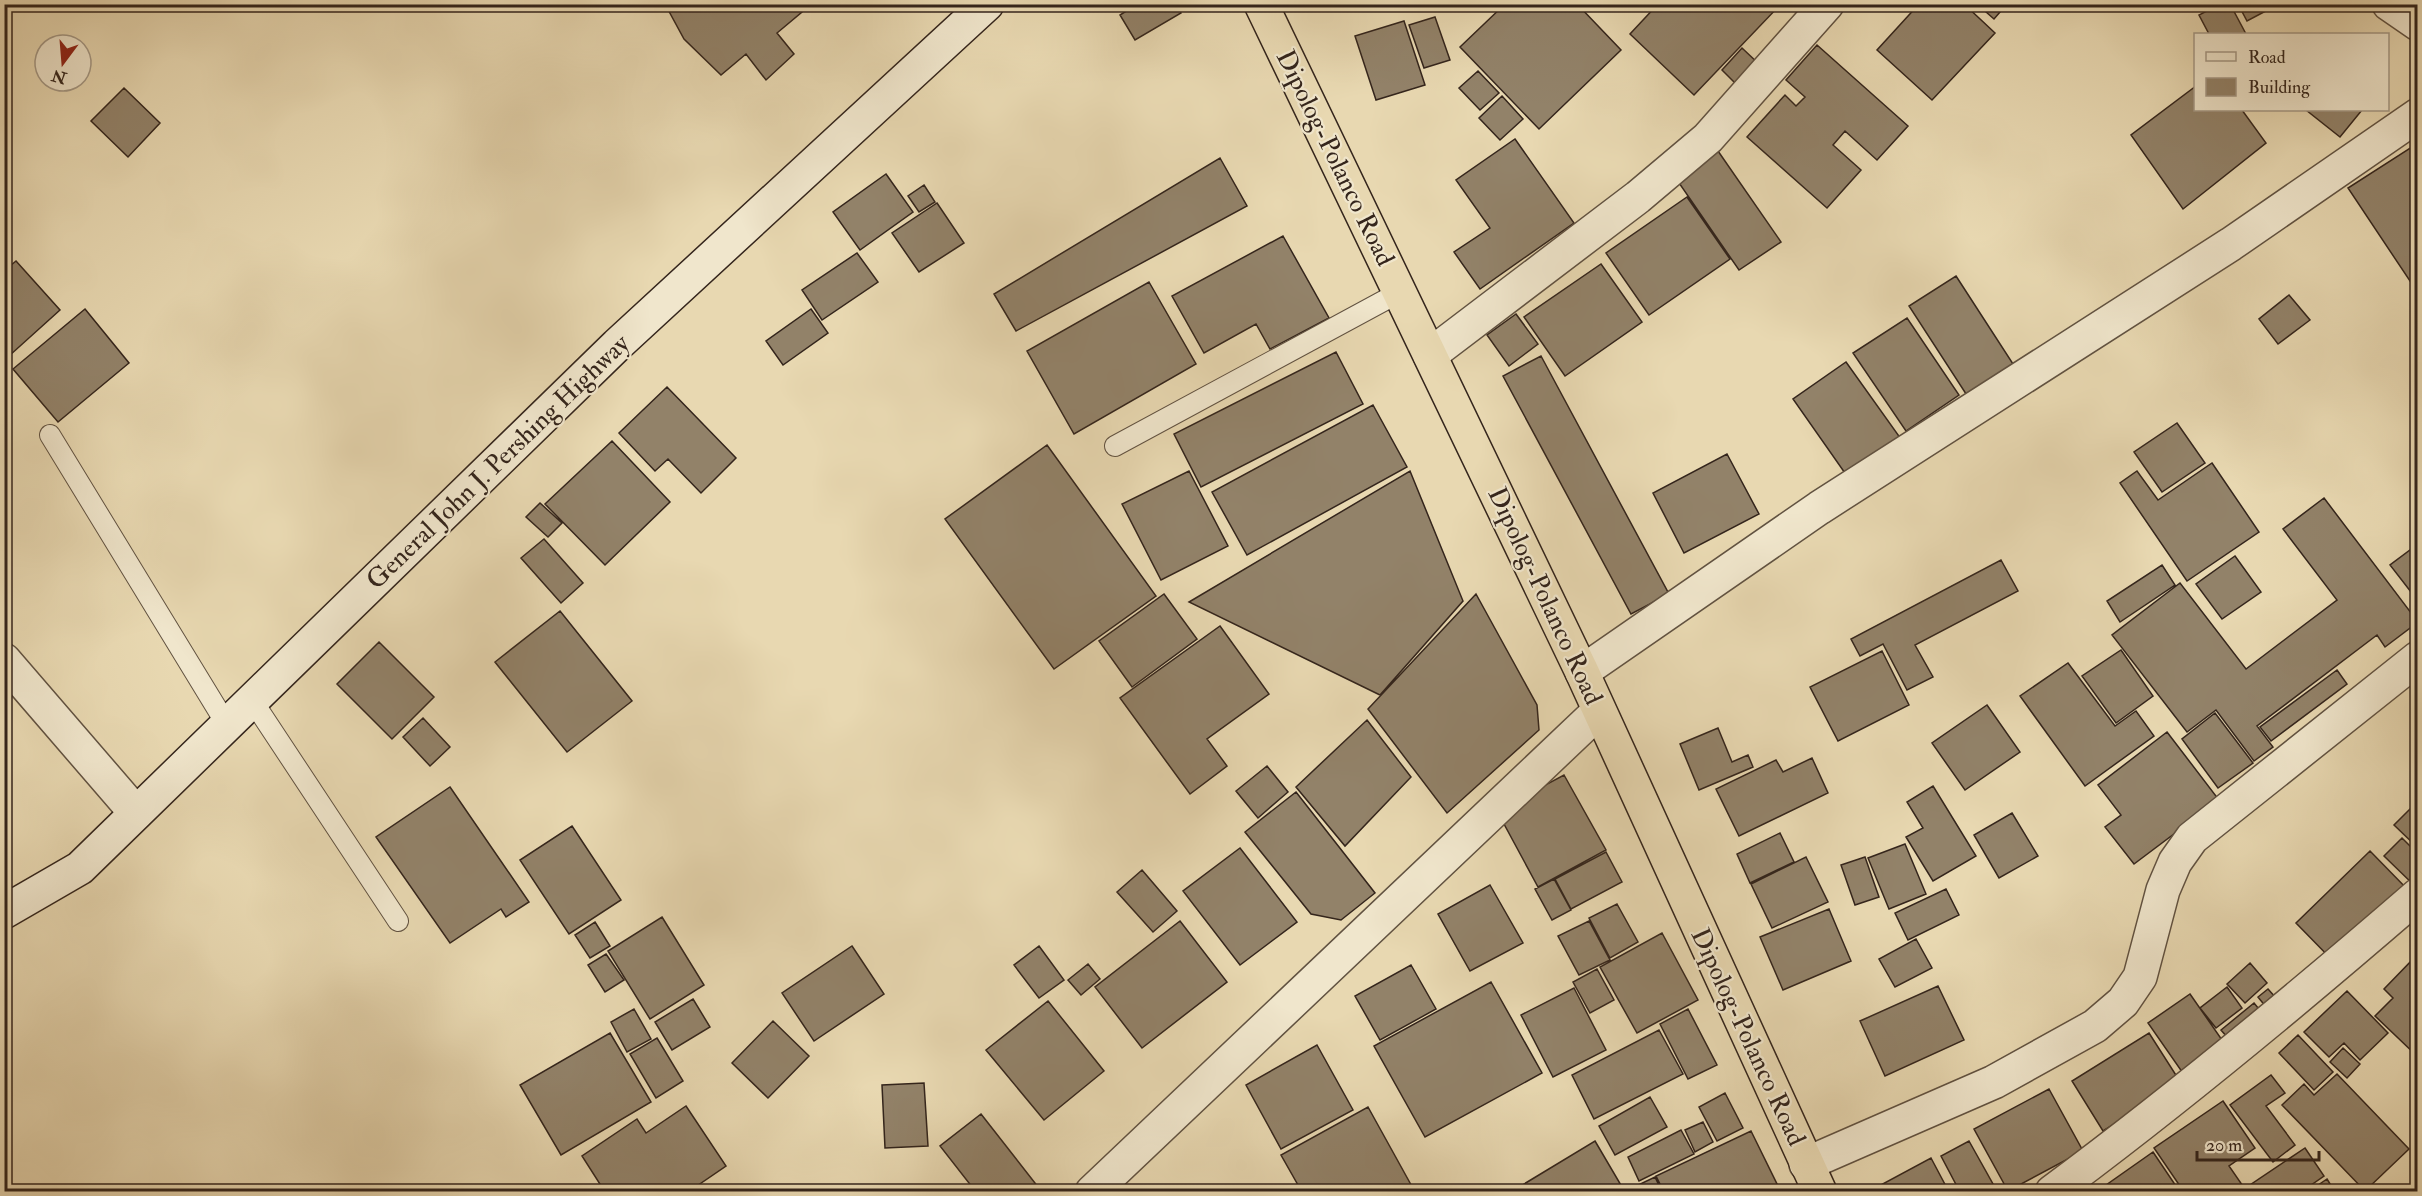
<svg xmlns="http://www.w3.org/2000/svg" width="2422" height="1196" font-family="'IM FELL Double Pica',serif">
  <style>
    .building { fill: #928269; stroke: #34251c; stroke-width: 1.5 }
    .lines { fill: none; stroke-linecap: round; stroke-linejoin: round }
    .lane-casing { stroke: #615241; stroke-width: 22 }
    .street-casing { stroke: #615241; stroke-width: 36 }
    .secondary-casing { stroke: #34251c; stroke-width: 36 }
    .highway-casing { stroke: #34251c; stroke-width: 36 }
    .lane { stroke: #f0e6cc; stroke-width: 20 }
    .street { stroke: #f0e6cc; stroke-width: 33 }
    .secondary { stroke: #f0e6cc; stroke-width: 33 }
    .highway { stroke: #e8d8b1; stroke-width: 33 }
    .labels { text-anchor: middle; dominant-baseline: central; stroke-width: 4.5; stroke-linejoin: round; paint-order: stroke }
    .street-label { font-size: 26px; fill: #34251c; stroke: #f0e6cc }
  </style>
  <rect width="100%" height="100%" fill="#e8d8b1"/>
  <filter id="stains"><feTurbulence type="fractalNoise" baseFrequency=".00333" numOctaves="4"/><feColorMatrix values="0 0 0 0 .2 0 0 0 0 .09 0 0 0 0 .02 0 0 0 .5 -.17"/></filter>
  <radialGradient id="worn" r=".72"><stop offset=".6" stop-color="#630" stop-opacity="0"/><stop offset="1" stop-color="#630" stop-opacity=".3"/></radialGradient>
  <path class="building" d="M665 4H798L802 12 777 33 794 54 766 80 746 54 721 75 684 39Z
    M1137 4H1176L1181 13 1135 40 1120 15Z
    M1505 4H1577L1621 50 1539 129 1460 47Z
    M1658 4H1779L1780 5 1694 95 1630 34Z
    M1919 4H1964L1995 33 1932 100 1877 50Z
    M1977 4H2007L1994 19Z
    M2220 4H2230L2246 34H2209L2199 15Z
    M2238 4H2279L2247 21Z
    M1435 17 1450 60 1424 68 1409 25Z
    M1404 21 1425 85 1376 100 1355 36Z
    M1817 45 1908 126 1877 160 1845 131 1833 145 1861 170 1827 208 1747 137 1785 95 1796 106 1805 97 1786 80Z
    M1742 48 1760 65 1739 87 1722 70Z
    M1478 71 1499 93 1480 110 1459 88Z
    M2196 86V110H2242L2266 143 2183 209 2131 135Z
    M124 88 160 123 128 157 91 121Z
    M1502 96 1523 119 1500 140 1479 118Z
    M2306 110H2362L2340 137Z
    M1515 139 1574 223 1480 289 1454 252 1490 228 1456 180Z
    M2418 143V280L2412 284 2348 188Z
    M1718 151 1781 242 1739 270 1677 180Z
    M1220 158 1247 206 1016 331 994 294Z
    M886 174 913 212 860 250 833 212Z
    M924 185 935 202 919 212 908 196Z
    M1687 197 1730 259 1649 315 1606 253Z
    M937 203 964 243 919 272 892 233Z
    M1283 236 1329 318 1270 349 1256 324 1204 353 1172 296Z
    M857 253 878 282 822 320 802 290Z
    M16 261 60 310 9 356 4 350V271Z
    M1601 264 1642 322 1565 376 1524 317Z
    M1956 276 2015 367 1968 397 1909 306Z
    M1149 282 1196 364 1074 434 1027 351Z
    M2289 295 2310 320 2278 344 2259 319Z
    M85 309 129 363 58 422 13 369Z
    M811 309 828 333 783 365 766 341Z
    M1516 314 1538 344 1509 366 1487 335Z
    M1907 318 1959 395 1906 431 1853 353Z
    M1336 352 1363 404 1201 487 1174 434Z
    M1541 356 1669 594 1631 614 1503 376Z
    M1846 362 1901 439 1847 476 1793 399Z
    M667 387 736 458 701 493 668 459 655 471 619 433Z
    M1373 405 1407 467 1247 555 1212 492Z
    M2177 423 2205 463 2162 492 2134 452Z
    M612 441 670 502 605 565 545 504Z
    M1047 445 1156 596 1054 669 945 519Z
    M1727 454 1759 514 1684 553 1653 493Z
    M2212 463 2259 532 2187 581 2120 483 2137 471 2158 500Z
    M1189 471 1228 546 1161 580 1122 504Z
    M1410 471 1463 601 1380 695 1189 602Z
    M2324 498 2418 622 2385 647 2377 635 2257 726 2273 747 2254 761 2216 710 2187 732 2112 635 2180 583 2246 669 2337 600 2283 529Z
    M540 503 562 523 548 537 526 517Z
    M544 539 583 583 561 603 521 558Z
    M2418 544V601L2390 565Z
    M2235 556 2261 592 2222 619 2196 584Z
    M2001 560 2018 591 1915 645 1933 677 1907 690 1883 644 1860 656 1851 639Z
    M2162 565 2175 585 2120 622 2107 601Z
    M1164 594 1197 639 1132 687 1099 641Z
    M1476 594 1537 705 1539 730 1447 813 1368 709Z
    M560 611 632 701 567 752 495 662Z
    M1220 626 1269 694 1207 739 1227 766 1190 794 1120 698Z
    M379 642 434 697 392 739 337 684Z
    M2121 650 2153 696 2116 723 2082 676Z
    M1882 651 1909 705 1838 741 1810 687Z
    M2068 663 2115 726 2136 711 2154 736 2085 786 2020 696Z
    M2337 670 2347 684 2271 741 2260 727Z
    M1987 705 2020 752 1965 790 1932 743Z
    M2215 713 2253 763 2218 788 2182 739Z
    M423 718 450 747 430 766 403 737Z
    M1367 720 1411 777 1345 846 1296 787Z
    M1718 728 1732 762 1748 755 1753 767 1699 790 1680 744Z
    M2167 732 2219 800 2134 864 2105 827 2121 815 2098 785Z
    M1812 758 1828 793 1739 836 1716 789 1776 760 1783 772Z
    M1267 766 1288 792 1258 818 1236 791Z
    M1564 775 1606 850 1538 887 1497 811Z
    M1933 786 1976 856 1933 881 1906 837 1923 828 1907 802Z
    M450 787 529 902 506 917 501 909 450 943 376 837Z
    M1296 792 1375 893 1341 920 1311 914 1245 832Z
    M2414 805 2418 809V848L2394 825Z
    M2012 813 2038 856 1999 878 1974 835Z
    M572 826 621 900 569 934 520 860Z
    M1780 833 1794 862 1750 883 1737 854Z
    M2402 838 2418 854V889L2384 856Z
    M1905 844 1926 894 1889 909 1868 858Z
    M1240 848 1297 922 1240 965 1183 891Z
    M2370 851 2410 892 2336 964 2296 923Z
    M1606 852 1622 882 1571 909 1555 879Z
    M1806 857 1828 902 1772 928 1751 884Z
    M1865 857 1879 897 1855 905 1841 865Z
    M1142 870 1177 911 1153 932 1117 892Z
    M1554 879 1571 910 1552 920 1535 889Z
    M1490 885 1523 943 1470 971 1438 914Z
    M1946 889 1959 915 1908 940 1895 913Z
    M1617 904 1638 942 1610 958 1589 918Z
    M1829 909 1851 961 1783 990 1760 937Z
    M662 917 704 985 650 1019 608 951Z
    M1180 921 1227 982 1142 1048 1095 987Z
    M1589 921 1610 960 1579 975 1558 936Z
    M595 922 610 946 590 958 575 935Z
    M1662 933 1698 1000 1637 1033 1600 967Z
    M1916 939 1932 968 1895 987 1879 959Z
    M852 946 884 994 814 1041 782 993Z
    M1039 946 1064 980 1039 998 1014 965Z
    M606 954 624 980 605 992 588 965Z
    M2416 956 2418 957V1057L2375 1016 2393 998 2384 989Z
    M2250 963 2267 983 2245 1003 2227 984Z
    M1088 964 1100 979 1081 995 1068 980Z
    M1411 965 1436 1009 1380 1040 1355 996Z
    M1597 969 1614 1000 1590 1013 1573 982Z
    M1491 982 1542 1073 1425 1137 1374 1046Z
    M1938 986 1964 1040 1885 1076 1860 1021Z
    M2227 987 2242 1008 2216 1028 2200 1008Z
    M1574 988 1606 1050 1553 1077 1521 1015Z
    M2268 989 2276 998 2266 1007 2258 997Z
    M2347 991 2388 1033 2360 1060 2344 1043 2329 1057 2304 1032Z
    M2190 994 2229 1050 2187 1079 2148 1023Z
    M693 999 710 1027 672 1050 655 1022Z
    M1048 1001 1104 1071 1044 1120 986 1050Z
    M2254 1003 2267 1019 2234 1045 2221 1030Z
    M634 1009 651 1039 627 1052 611 1022Z
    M1688 1009 1717 1065 1688 1079 1660 1024Z
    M773 1021 809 1056 768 1098 732 1063Z
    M1659 1030 1683 1074 1594 1119 1572 1075Z
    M610 1033 651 1102 561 1155 520 1085Z
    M2149 1033 2181 1083 2103 1131 2072 1081Z
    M2298 1035 2333 1072 2314 1090 2279 1053Z
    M657 1038 683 1081 656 1098 630 1054Z
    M1317 1045 1353 1110 1281 1149 1246 1085Z
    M2343 1048 2360 1064 2347 1078 2330 1062Z
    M2337 1074 2409 1149 2365 1191 2282 1105 2304 1084 2314 1095Z
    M2271 1075 2285 1093 2266 1106 2295 1145 2273 1162 2230 1105Z
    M924 1083 928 1146 885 1148 882 1085Z
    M2049 1089 2083 1151 2008 1191 1974 1129Z
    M1725 1093 1743 1128 1717 1141 1699 1107Z
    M1650 1097 1667 1127 1615 1155 1599 1126Z
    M2223 1101 2255 1148 2229 1166 2247 1192H2184L2154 1148Z
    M686 1106 726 1166 688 1192H605L582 1156 637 1119 646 1133Z
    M1368 1107 1415 1192H1302L1281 1155Z
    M981 1114 1042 1192H976L940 1146Z
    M1703 1122 1713 1142 1695 1152 1685 1130Z
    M1681 1130 1694 1154 1639 1181 1628 1157Z
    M1751 1131 1781 1192H1664L1656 1176Z
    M1595 1141 1625 1192H1528L1524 1184Z
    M1969 1141 1993 1184 1978 1192H1960L1941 1156Z
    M2305 1148 2324 1176 2301 1192H2250L2247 1187Z
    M2153 1152 2180 1192H2100L2099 1190Z
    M1931 1158 1949 1192H1880L1877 1187Z
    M1655 1177 1662 1192H1639L1636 1186Z
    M2327 1179 2335 1192H2308Z"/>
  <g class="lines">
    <defs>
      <path id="lane" d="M50 435 227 725
        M1115 446 1400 292
        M252 700 398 921"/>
      <path id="street" d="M2389 4 2418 24
        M1430 355 1638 197 1708 138 1827 4
        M4 660 136 813
        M1582 672 1819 508 2231 244 2418 115
        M1806 1164 1994 1082 2095 1026 2123 1002 2140 977 2163 890 2175 862 2192 838 2418 658
        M1092 1192 1599 711
        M2052 1192C2179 1098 2299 998 2418 895"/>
      <path id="secondary" d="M4 912 80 868 617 345 987 4"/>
      <path id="highway" d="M1261 4 1582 672 1820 1192"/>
    </defs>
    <use href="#lane" class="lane-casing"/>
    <use href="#street" class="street-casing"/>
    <use href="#secondary" class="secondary-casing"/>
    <use href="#highway" class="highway-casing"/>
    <use href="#lane" class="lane"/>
    <use href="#street" class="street"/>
    <use href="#secondary" class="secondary"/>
    <use href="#highway" class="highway"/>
  </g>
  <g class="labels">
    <g class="street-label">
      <text transform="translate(1335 158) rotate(64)">Dipolog-Polanco Road</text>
      <text transform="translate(498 462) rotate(-44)">General John J. Pershing Highway</text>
      <text transform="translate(1545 596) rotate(65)">Dipolog-Polanco Road</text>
      <text transform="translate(1748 1037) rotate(65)">Dipolog-Polanco Road</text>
    </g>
  </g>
  <rect width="2422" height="1196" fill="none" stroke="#e8d8b1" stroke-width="24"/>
  <rect x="6" y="6" width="2410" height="1184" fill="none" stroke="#34251c" stroke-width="3"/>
  <rect x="12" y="12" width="2398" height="1172" fill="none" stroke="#34251c" stroke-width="1.5"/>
  <rect x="2194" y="33" width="195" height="78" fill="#f0e6cc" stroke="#a59986" stroke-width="1.5"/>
  <rect x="2206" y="52" width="30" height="9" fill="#f0e6cc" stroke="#a59986" stroke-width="1.5"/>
  <text x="2248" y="63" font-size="18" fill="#34251c">Road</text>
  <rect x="2206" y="78" width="30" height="18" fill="#928269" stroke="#a59986" stroke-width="1.5"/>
  <text x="2248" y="93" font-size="18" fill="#34251c">Building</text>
  <g transform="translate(63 63) rotate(196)"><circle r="28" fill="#f0e6cc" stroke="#a59986" stroke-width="1.5"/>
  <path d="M0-4.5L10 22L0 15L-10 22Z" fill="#8f2418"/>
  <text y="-9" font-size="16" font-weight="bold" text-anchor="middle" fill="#34251c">N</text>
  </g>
  <path d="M2197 1151v9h122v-9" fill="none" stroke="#34251c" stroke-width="3"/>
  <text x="2206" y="1151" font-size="18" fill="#34251c" stroke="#f0e6cc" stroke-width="4.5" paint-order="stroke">20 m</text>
  <rect width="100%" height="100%" filter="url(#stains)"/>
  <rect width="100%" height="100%" fill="url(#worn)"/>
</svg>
